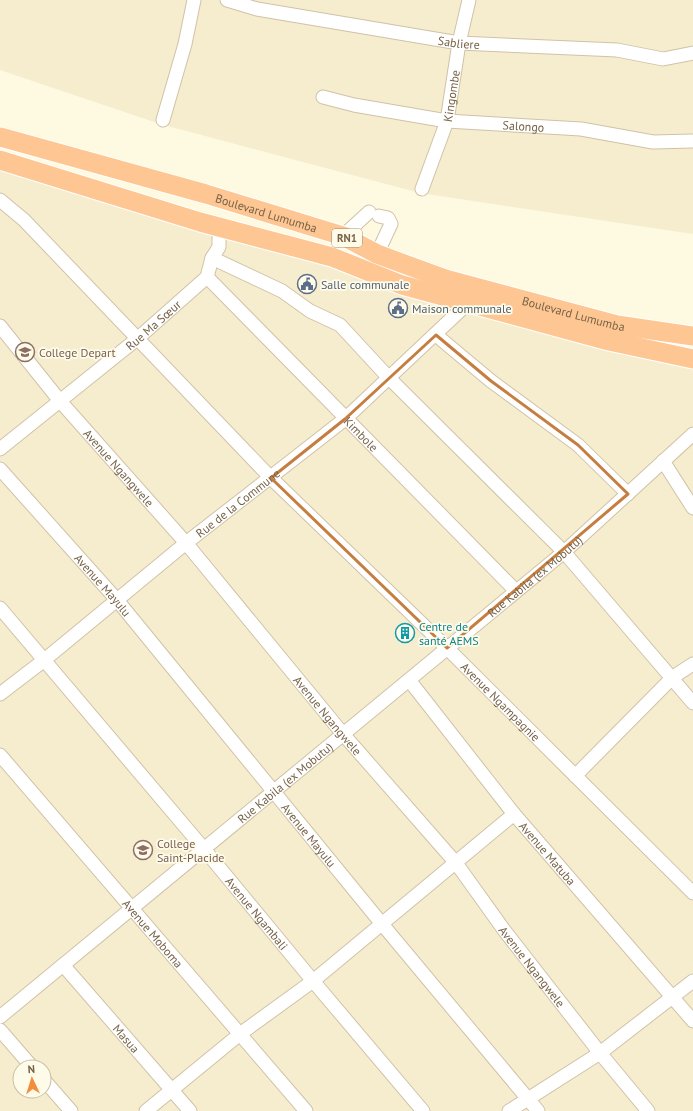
<svg xmlns="http://www.w3.org/2000/svg" width="693" height="1111" font-family="'PT Sans',sans-serif">
  <style>
    .residential { fill: #f6edcf; fill-rule: evenodd }
    .lines { fill: none; stroke-linecap: round; stroke-linejoin: round }
    .minor-casing { stroke: #d0c2a7; stroke-width: 15 }
    .highway-casing { stroke: #fff; stroke-width: 21 }
    .minor { stroke: #fff; stroke-width: 13 }
    .highway { stroke: #fdc693; stroke-width: 19 }
    .marked { fill: none; stroke: #c67e40; stroke-width: 3; stroke-linejoin: round }
    .labels { text-anchor: middle; dominant-baseline: central; stroke-width: 3.5; stroke-linejoin: round; paint-order: stroke }
    .shield { fill: #fffbe9; stroke: #a09077; stroke-width: 1 }
    .shield-label { font-size: 11px; font-weight: bold; fill: #776246 }
    .street-label { font-size: 12px; fill: #776246; stroke: #fffbe9 }
    .service-label { font-size: 12px; fill: #4e5e75; stroke: #fffbe9; text-anchor: start }
    .education-label { font-size: 12px; fill: #785e54; stroke: #fffbe9; text-anchor: start }
    .culture-label { font-size: 12px; fill: #0d838f; stroke: #fffbe9; text-anchor: start }
  </style>
  <rect width="100%" height="100%" fill="#fef9e1"/>
  <path class="residential" d="M0 0H693V234L420 193 160 124 0 70Z
    M0 169 693 368V1111H0ZM20 1067H44V1091H20Z"/>
  <g class="lines">
    <defs>
      <g id="minor">
        <path id="s1" d="M227 0 257 9 459 43 617 50 663 59 693 53"/>
        <path id="s2" d="M323 97 354 105 447 121 581 129 653 142 693 141"/>
        <path d="M163 120 185 44 194 0"/>
        <path id="s3" d="M422 189 447 121 459 43 469 0"/>
        <path id="s4" d="M0 200 24 220 271 478 447 648 693 893"/>
        <path d="M343 236 369 212"/>
        <path d="M377 254 391 224 388 218 379 216"/>
        <path d="M212 258 282 291 310 311 340 325 389 378 564 552 693 703"/>
        <path id="s5" d="M207 277 516 591"/>
        <path id="s6" d="M0 326 60 401 186 543 343 734 456 863 504 930 600 1053 648 1111"/>
        <path d="M436 335 491 381 578 445 628 494"/>
        <path id="s7" d="M0 449 137 339 207 277 212 258 219 247V227"/>
        <path d="M663 461 693 508"/>
        <path id="s8" d="M0 469 117 600 382 924 538 1111"/>
        <path id="s9" d="M0 608 204 849 313 981 423 1111"/>
        <path id="s10" d="M409 680 514 814 693 1021"/>
        <path id="s11" d="M0 694 43 661 186 543 345 419 467 304 469 297"/>
        <path id="s12" d="M0 755 306 1111"/>
        <path d="M575 776 673 677 693 664"/>
        <path id="s13" d="M63 965 190 1111"/>
        <path id="s14" d="M0 1017 564 552 693 434"/>
        <path d="M0 1030 32 1067"/>
        <path d="M44 1080 71 1111"/>
        <path d="M146 1111 240 1034 313 981 514 814"/>
        <path d="M509 1111 600 1053 693 981"/>
      </g>
      <g id="highway">
        <path id="s15" d="M0 137 206 194 343 236 377 254 445 279 617 325 693 336"/>
        <path d="M0 160 200 222 332 257 402 285 609 341 693 359"/>
      </g>
    </defs>
    <use href="#minor" class="minor-casing"/>
    <use href="#highway" class="highway-casing"/>
    <use href="#minor" class="minor"/>
    <use href="#highway" class="highway"/>
  </g>
  <path class="marked" d="M436 335 491 381 578 445 628 494 447 648 271 478 345 419Z"/>
  <defs>
    <symbol id="civic-ring" viewBox="-11 -11 22 22"><circle r="9.5" fill="#fffbe9" stroke="#5c6f8a" stroke-width="1.5"/><path d="M-.6-6.5H3V-4.5H.6V-3L4-1V1h2V6H-6V1h2V-1L-.6-3ZM-1.2 2.5V6h2.4V2.5Z" fill="#5c6f8a"/></symbol>
    <symbol id="school-ring" viewBox="-11 -11 22 22"><circle r="9.5" fill="#fffbe9" stroke="#8d6e63" stroke-width="1.5"/><path d="M0-5L7-2L0 1L-7-2ZM-4 1L0 2.5L4 1V4Q0 6-4 4Z" fill="#8d6e63"/></symbol>
    <symbol id="building-ring" viewBox="-11 -11 22 22"><circle r="9.5" fill="#fffbe9" stroke="#0f9aa8" stroke-width="1.5"/><path d="M-4-6H4V6H1V3H-1V6H-4ZM-2.5-4.3h1.7v1.8h-1.7ZM.8-4.3h1.7v1.8H.8ZM-2.5-1h1.7V.8h-1.7ZM.8-1h1.7V.8H.8Z" fill="#0f9aa8"/></symbol>
  </defs>
  <g fill-rule="evenodd">
    <use href="#civic-ring" x="296" y="273" width="22" height="22"/>
    <use href="#civic-ring" x="387" y="297" width="22" height="22"/>
    <use href="#school-ring" x="14" y="341" width="22" height="22"/>
    <use href="#building-ring" x="394" y="622" width="22" height="22"/>
    <use href="#school-ring" x="132" y="839" width="22" height="22"/>
  </g>
  <g class="labels">
    <rect class="shield" x="332" y="229" width="30" height="18" rx="3"/>
    <g class="shield-label">
      <text x="347" y="238">RN1</text>
    </g>
    <g class="street-label">
      <text stroke="none"><textPath href="#s1" startOffset="236">Sabliere</textPath></text>
      <text stroke="none"><textPath href="#s3" startOffset="98">Kingombe</textPath></text>
      <text stroke="none"><textPath href="#s2" startOffset="203">Salongo</textPath></text>
      <text stroke="none"><textPath href="#s15" startOffset="277">Boulevard Lumumba</textPath></text>
      <text stroke="none"><textPath href="#s15" startOffset="601">Boulevard Lumumba</textPath></text>
      <text stroke="none"><textPath href="#s7" startOffset="197">Rue Ma Sœur</textPath></text>
      <text stroke="none"><textPath href="#s5" startOffset="220">Kimbole</textPath></text>
      <text stroke="none"><textPath href="#s6" startOffset="185">Avenue Ngangwele</textPath></text>
      <text stroke="none"><textPath href="#s11" startOffset="305">Rue de la Commune</textPath></text>
      <text stroke="none"><textPath href="#s14" startOffset="693">Rue Kabila (ex Mobutu)</textPath></text>
      <text stroke="none"><textPath href="#s8" startOffset="155">Avenue Mayulu</textPath></text>
      <text stroke="none"><textPath href="#s4" startOffset="709">Avenue Ngampagnie</textPath></text>
      <text stroke="none"><textPath href="#s6" startOffset="509">Avenue Ngangwele</textPath></text>
      <text stroke="none"><textPath href="#s14" startOffset="369">Rue Kabila (ex Mobutu)</textPath></text>
      <text stroke="none"><textPath href="#s8" startOffset="479">Avenue Mayulu</textPath></text>
      <text stroke="none"><textPath href="#s10" startOffset="222">Avenue Matuba</textPath></text>
      <text stroke="none"><textPath href="#s9" startOffset="399">Avenue Ngambali</textPath></text>
      <text stroke="none"><textPath href="#s12" startOffset="235">Avenue Moboma</textPath></text>
      <text stroke="none"><textPath href="#s6" startOffset="833">Avenue Ngangwele</textPath></text>
      <text stroke="none"><textPath href="#s13" startOffset="97">Masua</textPath></text>
    </g>
    <g class="service-label">
      <text x="321" y="284">Salle communale</text>
      <text x="412" y="308">Maison communale</text>
    </g>
    <g class="education-label">
      <text x="39" y="352">College Depart</text>
      <text x="157" y="843">College<tspan x="157" dy="14">Saint-Placide</tspan></text>
    </g>
    <g class="culture-label">
      <text x="419" y="626">Centre de<tspan x="419" dy="14">santé AEMS</tspan></text>
    </g>
  </g>
  <g transform="translate(32 1079) rotate(356)"><circle r="19" fill="#fffbe9" stroke="#c9bea8"/>
  <path d="M0-3L7 15L0 10L-7 15Z" fill="#f18d3d"/>
  <text y="-6" font-size="11" font-weight="bold" text-anchor="middle" fill="#776246">N</text>
  </g>
</svg>
